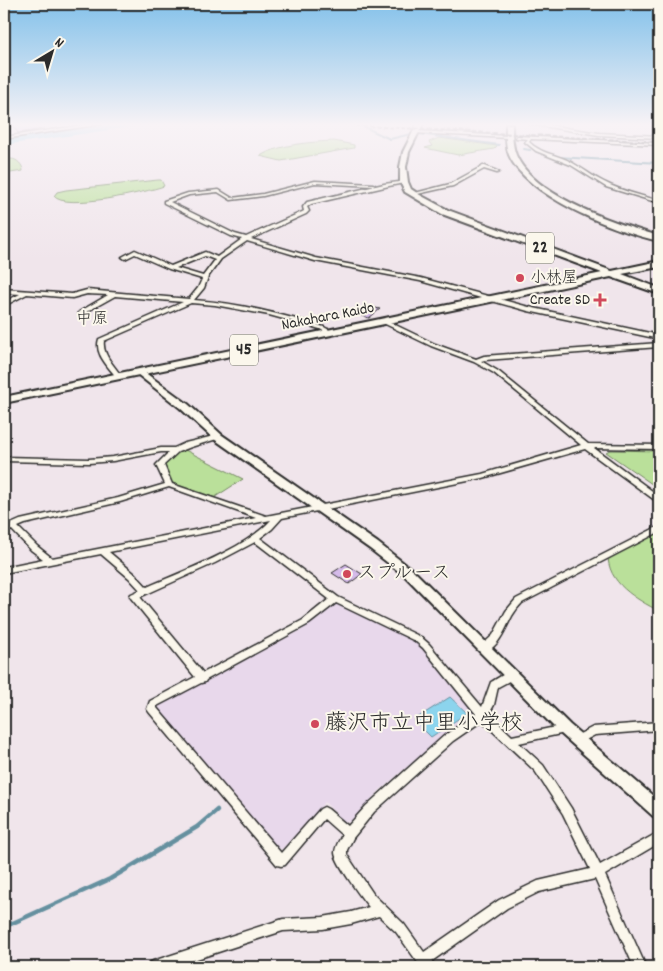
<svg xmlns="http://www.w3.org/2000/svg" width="663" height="971" font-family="Dekko,'Klee One',sans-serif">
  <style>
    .built { fill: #e8d8eb }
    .green { fill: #bae09a; stroke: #728662 }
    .water { fill: #8cd4ed; stroke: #65909f }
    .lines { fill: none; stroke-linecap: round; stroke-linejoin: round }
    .stream-far1 { stroke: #65909f; stroke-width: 2 }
    .stream { stroke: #65909f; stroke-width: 4.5 }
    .river { fill: #8cd4ed; fill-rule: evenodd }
    .building { fill: #d5bbea; stroke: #2b2b2b }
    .street-casing { stroke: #2b2b2b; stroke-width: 3 }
    .secondary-casing { stroke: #2b2b2b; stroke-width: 4 }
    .primary-casing { stroke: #2b2b2b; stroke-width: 4 }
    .street { fill: #fbf7ec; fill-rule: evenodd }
    .secondary { fill: #fbf7ec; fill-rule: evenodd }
    .primary { fill: #fbf7ec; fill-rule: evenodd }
    .rail { stroke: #2b2b2b; stroke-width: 2; stroke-dasharray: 4.5 2; stroke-linecap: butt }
    .poi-dot { fill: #d1495b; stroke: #fbf7ec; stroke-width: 2 }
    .labels { text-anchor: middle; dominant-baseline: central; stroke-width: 4; stroke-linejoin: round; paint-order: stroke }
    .far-poi-label { font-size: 16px; fill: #2b2b2b; stroke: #fbf7ec; text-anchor: start }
    .far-street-label { font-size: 16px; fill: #2b2b2b; stroke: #fbf7ec }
    .far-neighbourhood-label { font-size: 16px; fill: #2b2b2b; stroke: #fbf7ec }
    .shield { fill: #fbf7ec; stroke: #696865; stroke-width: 1 }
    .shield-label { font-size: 18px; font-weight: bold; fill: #2b2b2b }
    .poi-label { font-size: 19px; fill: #2b2b2b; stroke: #fbf7ec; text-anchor: start }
    .near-poi-label { font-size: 22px; fill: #2b2b2b; stroke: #fbf7ec; text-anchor: start }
  </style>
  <rect width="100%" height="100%" fill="#f0e5eb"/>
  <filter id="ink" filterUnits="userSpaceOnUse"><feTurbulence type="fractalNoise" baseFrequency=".02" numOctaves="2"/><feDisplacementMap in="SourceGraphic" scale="10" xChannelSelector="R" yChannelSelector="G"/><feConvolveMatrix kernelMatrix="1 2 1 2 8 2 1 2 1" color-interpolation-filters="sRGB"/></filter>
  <g filter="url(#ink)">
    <path class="built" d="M334 603 339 604 423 646 473 711 470 717 448 732 380 790 350 822 343 821 325 802 282 849 274 846 157 708 162 702 302 630Z"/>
    <path class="green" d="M439 138 497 146 494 149 458 155 425 148 432 146 429 142Z
      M334 141 354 145V148L281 161 260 156C280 144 311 142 334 141Z
      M11 159C17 159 23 165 23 171L4 174V160Z
      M158 180H161L164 186C147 192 64 211 54 196L57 192 66 190Z
      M181 450H185L243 479 212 499 175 484 171 482 163 465Z
      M610 450 659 451V489L606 452Z
      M659 530V611C636 599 607 583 608 554Z"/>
    <path class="water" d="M450 697 467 713 431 737 414 720Z"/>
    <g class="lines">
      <path class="stream-far1" d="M358 124 390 139 411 134
        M419 134 499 145
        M524 149 530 150
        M558 157 659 163"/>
      <path class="stream" d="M4 927 110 879 197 827 217 810"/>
      <path class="river" d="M110 124H134L130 127 4 145V139Z"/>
    </g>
    <path class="building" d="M43 124 44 129 18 133 12 125Z
      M370 307 380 309 369 318 359 315Z
      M346 564 362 574 349 584 332 573Z"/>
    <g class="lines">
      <defs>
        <path id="street" d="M90 124H102L4 139V137Z
          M529 124H541L599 133 659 136V138L599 135Z
          M416 131 508 136 510 137 508 138 415 133Z
          M517 136 659 143V145L531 139 529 142C540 153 554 154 567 160 580 166 591 176 604 182 621 191 641 195 659 201V203L606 187 571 165 536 151 525 142 528 139 516 138Z
          M483 166H485L499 172 497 173 484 169 453 186 413 195 411 194 450 184Z
          M315 181 373 184 375 185 373 186 315 183 263 196 231 200 218 192 189 195 170 202 235 234 246 237 302 212 304 211 303 207 307 202 384 184 406 181V183H404L389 186 311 204 307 207 309 211 306 214 251 239 316 258 421 278 529 307 659 335V339L528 311 420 281 315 261 247 241 221 259 208 277 204 288 194 300C240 303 280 314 324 327L331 331V333H327L320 329 269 315 215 305 191 303 104 341C102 355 114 365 121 376L118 378 116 377C108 366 94 354 99 339L183 302 115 296 81 315 79 314V312L108 295 87 294 72 298 27 294 4 306V302L20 294 4 293V289L72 294 87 290 189 299 198 288 202 279 169 269 135 254 125 259 122 257 135 250 171 266 205 252 217 257 242 239 231 236 164 203V201L188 193 219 190 232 198 263 194ZM205 256 215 260 203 276 176 268Z
          M383 319 435 344 476 359 484 356 659 343V347L485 360 481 361 498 371 588 444 659 445V449L594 448 659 496V501H656L585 449 483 478 282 518 272 529 260 538 338 597 421 637 429 644 482 707 491 682C497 679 506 671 513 673L515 676 513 679 498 687 494 705 489 714 512 736 565 725 569 726 570 729 569 732 565 733 519 743 543 765 571 808 600 865 659 832V843L605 875 646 967H634L595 879 539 892 507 908 432 961 434 967H421L396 932 379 916 351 924 323 929 283 931 172 967H147L149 963 153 961 283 919 323 917 351 912 369 907C362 899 336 863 335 853 335 847 339 841 342 835L324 819 285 865 281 866 277 865 149 712 147 709 150 701 195 677 131 598 130 596 131 594 140 590 129 578 101 554 4 573V567L43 559 31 550 12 530 4 533V527L20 520 118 498 165 484 156 465 169 452H161L113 461 89 463 4 461V457L89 459 113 457 161 448H174L185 443 218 435 221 437 220 438 191 447 178 452 164 465 172 484 266 516 482 474 581 445 494 373 474 362 431 346 381 322 380 321ZM169 487 256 518 52 558 37 546 18 527 25 524 120 502ZM271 520C245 549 183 571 147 587L135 574 109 552ZM255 542 329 599 303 620 203 673 140 597 215 563ZM336 603 415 641 423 648 476 714 445 735 366 806 348 826 328 809 324 807 320 809 281 853 157 708V706L201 683 205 682 206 680 309 624ZM482 721 535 771 563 814 590 869 538 881 499 900 424 952 404 924 374 895 347 855V850L353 838 374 812 453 741Z
          M659 526V532L522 603C518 607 515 611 512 616 506 627 496 655 480 651L478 649 480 647 493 635 506 611 516 599Z
          M659 722V730L595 735 578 744 574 743 573 740 574 737 593 727Z"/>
        <path id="secondary" d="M140 369 188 404 222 435 378 543 414 571 570 725 659 801V818L653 816 560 733 406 577 370 549 214 439 180 408 137 374 135 372Z"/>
        <path id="primary" d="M417 124H423L409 152 406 167 408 182 411 189 420 195 448 210 612 271 659 261V267L622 274 659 288V294L611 277 4 403V397L602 273 442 214 405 192 400 182V167L403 152Z
          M506 124H512C512 134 512 145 516 155 534 197 618 224 659 236V241C617 232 527 197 509 155 505 145 506 135 506 124Z"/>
      </defs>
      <use href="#street" class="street-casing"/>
      <use href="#secondary" class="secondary-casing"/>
      <use href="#primary" class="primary-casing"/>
      <use href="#street" class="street"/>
      <use href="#secondary" class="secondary"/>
      <use href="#primary" class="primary"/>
      <path class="rail" d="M330 124 659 142"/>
    </g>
  </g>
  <linearGradient id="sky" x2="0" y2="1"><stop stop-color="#83c1ea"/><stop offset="0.48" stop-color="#f8f3f6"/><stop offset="1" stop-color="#f8f3f6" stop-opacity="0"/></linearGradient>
  <rect width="663" height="260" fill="url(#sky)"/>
  <g class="poi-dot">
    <circle cx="520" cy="278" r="5"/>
    <path d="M597.5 292.5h5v5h5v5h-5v5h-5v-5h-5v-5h5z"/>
    <circle cx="347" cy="574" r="5"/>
    <circle cx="315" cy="724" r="5"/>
  </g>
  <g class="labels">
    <g class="far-poi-label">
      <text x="530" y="278">小林屋</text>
      <text x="590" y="300" text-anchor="end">Create SD</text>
    </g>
    <g class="far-street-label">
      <text transform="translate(328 317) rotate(-11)">Nakahara Kaido</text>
    </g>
    <g class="far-neighbourhood-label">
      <text x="92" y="319">中原</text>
    </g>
    <g class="shield">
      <rect x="526" y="232.5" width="28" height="31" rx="4"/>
      <rect x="230" y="334.5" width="28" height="31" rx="4"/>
    </g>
    <g class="shield-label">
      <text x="540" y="248">22</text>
      <text x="244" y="350">45</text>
    </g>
    <g class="poi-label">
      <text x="357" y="574">スプルース</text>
    </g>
    <g class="near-poi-label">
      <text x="325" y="724">藤沢市立中里小学校</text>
    </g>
  </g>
  <rect width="663" height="971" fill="none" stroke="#fbf7ec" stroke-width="20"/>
  <rect x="10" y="10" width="643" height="951" fill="none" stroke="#2b2b2b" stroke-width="2" filter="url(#ink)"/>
  <g transform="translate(52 52) rotate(38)" stroke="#fbf7ec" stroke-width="4" paint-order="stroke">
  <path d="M0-4L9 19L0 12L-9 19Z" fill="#2b2b2b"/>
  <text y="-8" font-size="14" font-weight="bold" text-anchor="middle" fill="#2b2b2b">N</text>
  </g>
</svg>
